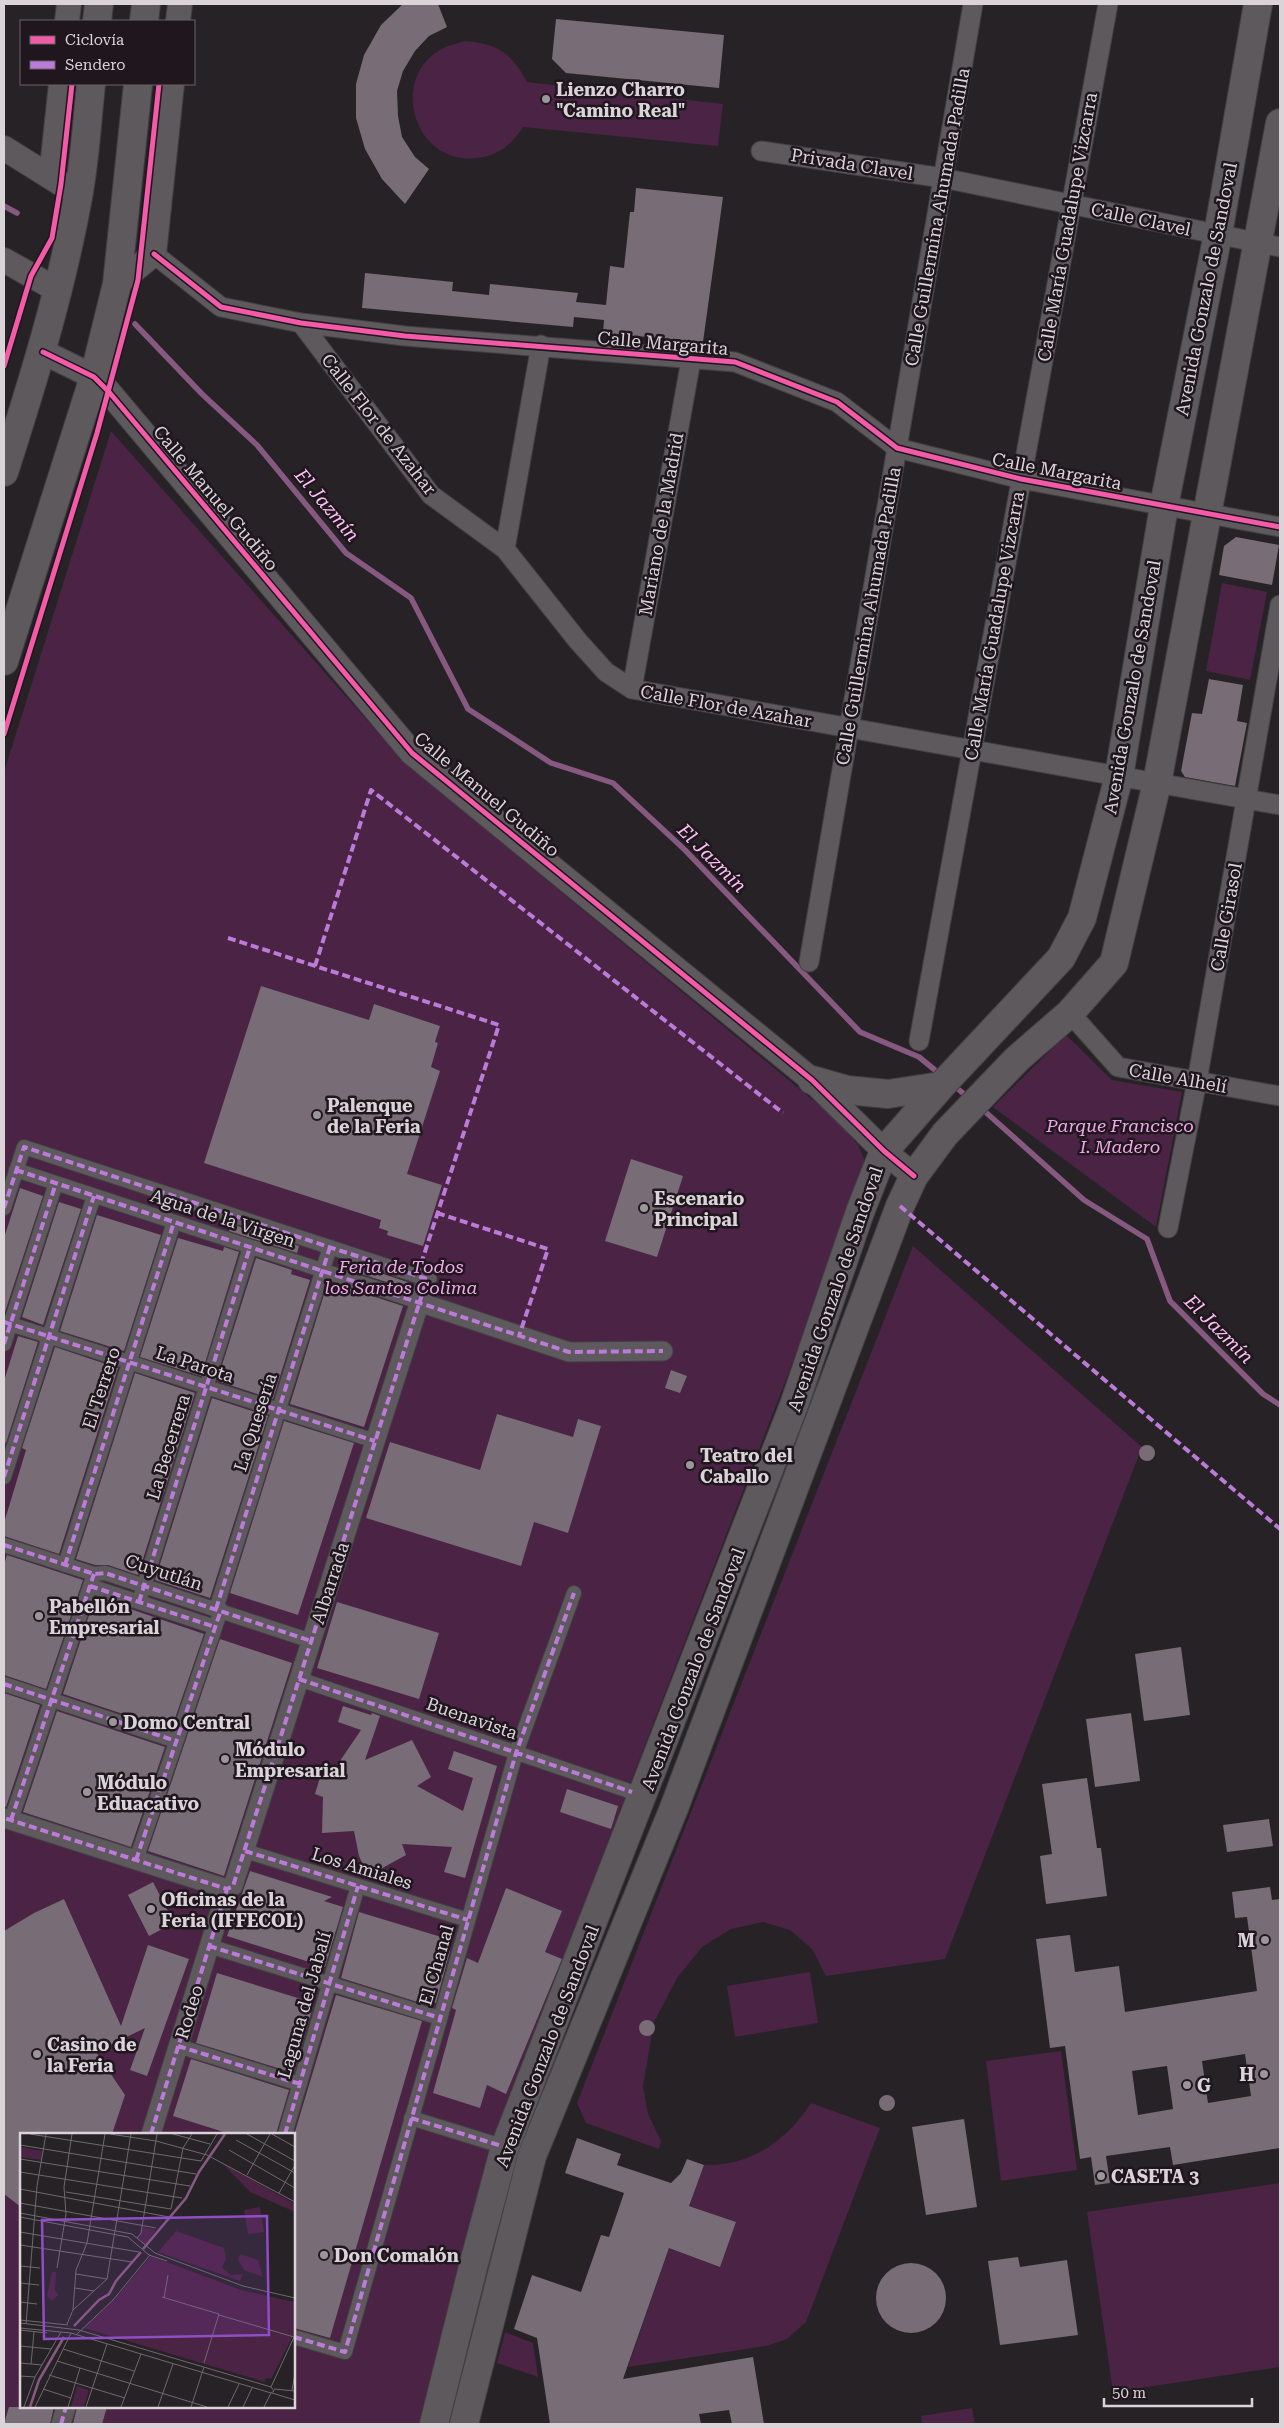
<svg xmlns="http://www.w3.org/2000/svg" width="1284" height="2428" font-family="'Roboto Serif',serif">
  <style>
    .green { fill: #4a2345; fill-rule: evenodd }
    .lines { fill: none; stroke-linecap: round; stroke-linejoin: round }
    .stream { stroke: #875981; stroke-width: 5.5 }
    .building { fill: #786c76; fill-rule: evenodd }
    .pedestrian-casing { stroke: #434043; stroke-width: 16 }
    .minor-casing { stroke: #434043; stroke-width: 21 }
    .tertiary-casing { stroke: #434043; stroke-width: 26 }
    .secondary-casing { stroke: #434043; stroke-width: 30 }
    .pedestrian { stroke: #5d595c; stroke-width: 14 }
    .minor { stroke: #5d595c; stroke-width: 19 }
    .tertiary { stroke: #5d595c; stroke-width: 24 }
    .secondary { stroke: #5d595c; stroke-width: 28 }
    .quiet { stroke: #bd7bd9; stroke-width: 4; stroke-dasharray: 8 4; stroke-linecap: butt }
    .cycleway-casing { stroke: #1f161e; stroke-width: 8 }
    .cycleway { stroke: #f35aa7; stroke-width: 5 }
    .poi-dot { fill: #9b969a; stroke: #1f161e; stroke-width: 2 }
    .labels { text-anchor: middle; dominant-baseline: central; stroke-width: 5; stroke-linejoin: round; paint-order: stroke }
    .poi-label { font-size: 18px; font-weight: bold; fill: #dad4d9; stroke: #1f161e; text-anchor: start }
    .street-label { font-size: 18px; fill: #dad4d9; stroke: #1f161e }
    .park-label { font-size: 18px; font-style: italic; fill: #f1a7e7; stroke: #1f161e }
    .water-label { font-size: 19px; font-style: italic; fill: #fdc1f4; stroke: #1f161e }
    .inset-river { fill: none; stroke: #875981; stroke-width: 2.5 }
    .inset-road { fill: none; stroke: #6f696e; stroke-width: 1 }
    .view { fill: #8e4ec4; fill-opacity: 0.15; stroke: #8e4ec4; stroke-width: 2.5 }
    .inset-edge { fill: none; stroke: #dad4d9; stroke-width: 2.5 }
  </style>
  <rect width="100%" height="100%" fill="#272226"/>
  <path class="green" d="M465 41C499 44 511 53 527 82L723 104 718 146 523 127C512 144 498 156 477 158 412 166 387 73 446 47 452 44 459 43 465 41Z
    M111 431 404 762 837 1120 858 1145 868 1167 495 2134 422 2424H4V772ZM21 2134H294V2407H21Z
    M1222 583 1267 592 1250 680 1206 671Z
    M1066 1035 1112 1080 1182 1092 1156 1227 993 1107Z
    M913 1246 1142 1447 945 1959 826 1976 812 1949 790 1930 763 1922 731 1929 702 1947 677 1978 654 2022 643 2086 648 2114 661 2141 659 2149 586 2123 577 2103Z
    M810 1972 818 2023 735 2037 727 1986Z
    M1061 2051 1077 2170 1001 2181 986 2061Z
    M811 2103 880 2128 806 2322 787 2339 766 2346 628 2367 682 2211 693 2215 680 2252 720 2266 736 2222 684 2204 704 2165C751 2166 786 2141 811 2103Z
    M1280 2183V2367L1113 2392 1087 2212Z
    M505 2332 533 2343 538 2377 497 2363Z
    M972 2408 975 2424H922L921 2416Z"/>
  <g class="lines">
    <path class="stream" d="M4 206 17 213
      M135 324 202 394 257 445 346 553 411 598 468 709 551 763 613 783 685 850 860 1032 919 1057 941 1075
      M952 1084 970 1099
      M981 1108 1084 1200 1147 1239 1170 1301 1263 1394 1280 1405"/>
  </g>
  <path class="building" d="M403 4H438L447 27 429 36 415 51 403 71 397 91 398 116 402 137 415 157 429 169 405 204 382 179 365 149 356 118V84L364 55 381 25Z
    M556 19 724 35 719 88 566 73 552 59Z
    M636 188 723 197 703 342 603 333 604 320 574 317 573 327 362 308 365 273 453 282 452 291 489 295 490 284 578 293 576 302 606 305 610 266 624 268 630 212H634Z
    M1236 537 1279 545 1272 585 1219 575 1224 546Z
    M1209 679 1243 685 1237 721 1247 723 1235 786 1185 777 1181 771 1192 713 1202 714Z
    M261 986 369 1020 374 1004 440 1026 435 1042 438 1043 431 1067 440 1071 407 1174 442 1185 423 1246 387 1235 388 1231 379 1228 381 1220 204 1163Z
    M631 1159 683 1176 657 1257 605 1241Z
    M20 1188 43 1196 5 1312 4 1238Z
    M59 1202 81 1209 43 1325 22 1317Z
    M97 1215 161 1235 124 1351 60 1331Z
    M231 1224 299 1246 297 1253 229 1231Z
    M178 1238 223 1251 224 1247 239 1252 201 1376 140 1357Z
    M256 1258 292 1270 291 1274 310 1280 273 1399 217 1381Z
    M342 1260 410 1283 408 1289 340 1267Z
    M335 1284 403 1306 364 1427 290 1404 327 1285 334 1287Z
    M18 1336 38 1342 6 1443 4 1442V1381Z
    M55 1347 118 1368 59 1554 4 1536V1523L26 1450 22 1448Z
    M671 1370 687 1376 680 1393 665 1388Z
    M135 1373 195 1393 138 1575 108 1565H95L76 1559Z
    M212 1398 268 1416 210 1598 155 1580Z
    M497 1414 573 1437 578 1419 601 1426 568 1533 534 1522 521 1566 366 1518 390 1442 480 1470Z
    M284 1421 354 1443 298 1615 230 1593Z
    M1139 1453a8 8 0 1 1 16 0a8 8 0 1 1-16 0Z
    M7 1555 83 1580 46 1689 4 1675V1565Z
    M95 1597 204 1634 171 1730 63 1694Z
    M337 1602 439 1633 419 1699 317 1668Z
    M220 1639 292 1663 224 1876 148 1851Z
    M1181 1647 1190 1715 1144 1721 1135 1654Z
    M4 1693 40 1705 6 1807 4 1806Z
    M343 1706 371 1715 372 1713 380 1716 365 1760 412 1740 431 1777 417 1786 463 1811 473 1778 448 1769 454 1751 497 1766 465 1878 444 1872 452 1847 402 1844 406 1855 368 1876 359 1856 354 1831 322 1833 323 1797 315 1794 321 1774 329 1777 361 1730 338 1722Z
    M57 1711 165 1747 131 1847 23 1812Z
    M1131 1713 1140 1781 1095 1787 1086 1719Z
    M1087 1778 1097 1848H1101L1107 1896 1046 1904 1040 1856 1052 1854 1042 1784Z
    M567 1789 618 1806 611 1829 560 1812Z
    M1269 1819 1273 1846 1227 1852 1223 1825Z
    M250 1871 332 1897 324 1901 343 1907 325 1967 227 1936Z
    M153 1882 174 1923 149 1936 128 1895Z
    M1270 1887 1272 1900 1280 1899V2148L1173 2165 1170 2147 1106 2156 1110 2183 1095 2185 1091 2157 1080 2159 1065 2046 1050 2048 1036 1939 1070 1935 1075 1972 1119 1966 1125 2012 1257 1991 1247 1917 1235 1918 1232 1892ZM1245 2054 1251 2096 1208 2103 1202 2061ZM1167 2066 1173 2109 1138 2115 1132 2071Z
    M506 1888 562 1911 545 1952 562 1959 506 2094 487 2085 480 2108 433 2093 456 2010 452 2008 467 1958 478 1963Z
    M64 1899 121 2026 148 1945 189 1959 147 2076 130 2070 145 2028 96 2052 125 2095 112 2134H21V2207L4 2194V1931L34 1913Z
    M359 1912 451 1940 448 1950 450 1951 436 2003 428 2001 427 2005 341 1978Z
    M217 1973 314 2003 294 2073 196 2043Z
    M336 1995 422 2021 330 2338 294 2328V2135Z
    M639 2028a8 8 0 1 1 16 0a8 8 0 1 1-16 0Z
    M191 2059 289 2090 276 2134H230L173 2116Z
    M879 2103a8 8 0 1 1 16 0a8 8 0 1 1-16 0Z
    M964 2119 977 2207 926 2215 912 2127Z
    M577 2138 621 2154 617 2165 671 2183 681 2173 687 2159 704 2165 689 2206 736 2222 720 2267 669 2248 623 2379 753 2357 764 2424H732L729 2410 699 2414 701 2424H550L537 2338 514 2329 532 2275 581 2292 601 2235 609 2237 624 2193 565 2173Z
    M1018 2257 1020 2267 1067 2260 1078 2335 1000 2345 988 2261Z
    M876 2298a35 35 0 1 1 70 0a35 35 0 1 1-70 0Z
    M9 2407H54L50 2424H4Z
    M77 2407H107L102 2424H73Z"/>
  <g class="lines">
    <defs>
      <path id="pedestrian" d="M16 1170 419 1302
        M4 1208 24 1147 427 1279
        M4 1322 375 1441
        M4 1344 56 1183
        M4 1477 94 1196
        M4 1545 94 1574 105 1573 311 1641
        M65 1565 174 1222
        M90 1586 215 1627
        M139 1602 250 1247
        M216 1609 330 1247
        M299 1679 632 1792
        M4 1684 176 1741
        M11 1820 94 1574
        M245 1851 468 1920
        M136 1860 221 1610
        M209 1946 440 2018
        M178 2046 300 2084
        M411 2118 505 2147
        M285 2134 358 1886
        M294 2337 345 2352 516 1753 574 1593"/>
      <path id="minor" d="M761 151 943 178 1280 247
        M154 254 221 307 301 323 405 336 735 362 837 402 897 448 1021 479 1280 527
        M301 323 431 495 505 549 578 641 606 672 632 689 1280 805
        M505 549 541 345
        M632 689 691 360
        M809 962 973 4
        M1070 1013 1118 1067 1280 1096
        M919 1041 1108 4
        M1168 1228 1197 1081 1280 605
        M419 1302 569 1352 663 1351
        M4 1818 227 1889 233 1886 427 1279
        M151 2134 227 1889
        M61 2424 66 2407"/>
      <path id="tertiary" d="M67 21 69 4
        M178 21 180 4
        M4 148 79 195
        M51 177 61 84
        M4 260 59 291
        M117 284 154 254 172 84
        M43 352 94 377 109 392 412 753 812 1080 884 1151 914 1176"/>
      <path id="secondary" d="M97 21 99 4
        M144 21 146 4
        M4 472C33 381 61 291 78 197 85 160 87 121 91 84
        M4 661 94 377 117 284 138 84
        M812 1080 847 1090 888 1094 941 1086
        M434 2424 474 2263 505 2147 794 1405 860 1212 884 1151 941 1086 1061 958 1082 918 1119 776 1164 506 1218 234 1258 4
        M464 2424 532 2156 674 1808 900 1206 914 1176 945 1134 1017 1059 1070 1013 1114 963 1157 783 1280 123"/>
    </defs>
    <use href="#pedestrian" class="pedestrian-casing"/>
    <use href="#minor" class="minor-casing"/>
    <use href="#tertiary" class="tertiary-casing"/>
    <use href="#secondary" class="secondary-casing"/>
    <use href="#pedestrian" class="pedestrian"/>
    <use href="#minor" class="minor"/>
    <use href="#tertiary" class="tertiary"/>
    <use href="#secondary" class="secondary"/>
    <path class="quiet" d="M228 938 499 1025 417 1276
      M315 966 371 790 783 1113
      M16 1170 569 1352 663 1351
      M900 1206 1280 1529
      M4 1208 24 1147 427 1279 233 1886 227 1889 4 1818
      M437 1213 548 1249 519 1336
      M4 1322 375 1441
      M4 1344 56 1183
      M4 1477 94 1196
      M4 1545 94 1574 105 1573 311 1641
      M65 1565 174 1222
      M90 1586 215 1627
      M139 1602 250 1247
      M216 1609 330 1247
      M299 1679 632 1792
      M4 1684 176 1741
      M11 1820 94 1574
      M245 1851 468 1920
      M136 1860 221 1610
      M209 1946 440 2018
      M178 2046 300 2084
      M411 2118 505 2147
      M151 2134 227 1889
      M285 2134 358 1886
      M294 2337 345 2352 516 1753 574 1593
      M61 2424 66 2407"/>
    <defs>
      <path id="cycleway" d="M154 254 221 307 301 323 405 336 735 362 837 402 897 448 1021 479 1280 527
        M43 352 94 377 109 392 412 753 812 1080 884 1151 914 1176
        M4 366 31 276 52 238 61 184 72 84
        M4 734 97 433 138 280 159 84"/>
    </defs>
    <use href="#cycleway" class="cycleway-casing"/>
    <use href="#cycleway" class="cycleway"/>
  </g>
  <g class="poi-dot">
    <circle cx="546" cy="99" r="5"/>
    <circle cx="317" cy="1115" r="5"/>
    <circle cx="644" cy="1208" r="5"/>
    <circle cx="690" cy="1465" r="5"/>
    <circle cx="39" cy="1616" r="5"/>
    <circle cx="113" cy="1722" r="5"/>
    <circle cx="225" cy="1759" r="5"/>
    <circle cx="87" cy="1792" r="5"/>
    <circle cx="151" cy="1909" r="5"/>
    <circle cx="1265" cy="1940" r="5"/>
    <circle cx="37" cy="2054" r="5"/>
    <circle cx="1264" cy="2074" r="5"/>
    <circle cx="1187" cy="2085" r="5"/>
    <circle cx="1101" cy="2176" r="5"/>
    <circle cx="324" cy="2255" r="5"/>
  </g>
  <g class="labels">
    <g class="poi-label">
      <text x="556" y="89">Lienzo Charro<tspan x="556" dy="21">"Camino Real"</tspan></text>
      <text x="327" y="1105">Palenque<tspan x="327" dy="21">de la Feria</tspan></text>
      <text x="654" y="1198">Escenario<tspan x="654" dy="21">Principal</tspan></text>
      <text x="700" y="1455">Teatro del<tspan x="700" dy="21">Caballo</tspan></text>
      <text x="49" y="1606">Pabellón<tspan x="49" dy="21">Empresarial</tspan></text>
      <text x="123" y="1722">Domo Central</text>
      <text x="235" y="1749">Módulo<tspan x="235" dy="21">Empresarial</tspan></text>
      <text x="97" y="1782">Módulo<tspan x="97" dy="21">Eduacativo</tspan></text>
      <text x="161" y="1899">Oficinas de la<tspan x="161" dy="21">Feria (IFFECOL)</tspan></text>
      <text x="1255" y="1940" text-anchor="end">M</text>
      <text x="47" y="2044">Casino de<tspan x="47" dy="21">la Feria</tspan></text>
      <text x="1254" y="2074" text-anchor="end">H</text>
      <text x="1197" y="2085">G</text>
      <text x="1111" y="2176">CASETA 3</text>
      <text x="334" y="2255">Don Comalón</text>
    </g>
    <g class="street-label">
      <text transform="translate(852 164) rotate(9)">Privada Clavel</text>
      <text transform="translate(937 217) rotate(-80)">Calle Guillermina Ahumada Padilla</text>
      <text transform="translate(1141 219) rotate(12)">Calle Clavel</text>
      <text transform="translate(1067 227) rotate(-80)">Calle María Guadalupe Vizcarra</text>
      <text transform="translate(1206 289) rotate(-79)">Avenida Gonzalo de Sandoval</text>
      <text transform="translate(663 343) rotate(5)">Calle Margarita</text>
      <text transform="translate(379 424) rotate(52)">Calle Flor de Azahar</text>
      <text transform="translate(1057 471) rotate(11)">Calle Margarita</text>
      <text transform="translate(216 498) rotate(50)">Calle Manuel Gudiño</text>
      <text transform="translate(661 524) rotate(-80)">Mariano de la Madrid</text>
      <text transform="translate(868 616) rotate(-80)">Calle Guillermina Ahumada Padilla</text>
      <text transform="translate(994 626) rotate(-80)">Calle María Guadalupe Vizcarra</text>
      <text transform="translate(1132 687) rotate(-80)">Avenida Gonzalo de Sandoval</text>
      <text transform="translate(726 706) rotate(10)">Calle Flor de Azahar</text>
      <text transform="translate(487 794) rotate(40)">Calle Manuel Gudiño</text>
      <text transform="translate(1226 917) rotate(-80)">Calle Girasol</text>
      <text transform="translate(1178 1078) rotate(10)">Calle Alhelí</text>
      <text transform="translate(223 1218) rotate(18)">Agua de la Virgen</text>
      <text transform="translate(835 1289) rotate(-71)">Avenida Gonzalo de Sandoval</text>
      <text transform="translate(195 1364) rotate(18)">La Parota</text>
      <text transform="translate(101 1388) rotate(-72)">El Terrero</text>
      <text transform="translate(255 1422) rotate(-72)">La Quesería</text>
      <text transform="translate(168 1447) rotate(-73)">La Becerrera</text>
      <text transform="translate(164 1572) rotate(18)">Cuyutlán</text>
      <text transform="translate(330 1583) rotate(-72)">Albarrada</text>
      <text transform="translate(693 1669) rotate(-69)">Avenida Gonzalo de Sandoval</text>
      <text transform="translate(472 1718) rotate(19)">Buenavista</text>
      <text transform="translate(362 1868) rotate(17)">Los Amiales</text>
      <text transform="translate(436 1965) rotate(-74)">El Chanal</text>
      <text transform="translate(304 2005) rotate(-74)">Laguna del Jabalí</text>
      <text transform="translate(189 2012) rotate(-73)">Rodeo</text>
      <text transform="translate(547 2046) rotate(-69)">Avenida Gonzalo de Sandoval</text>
    </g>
    <g class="park-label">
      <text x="1120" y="1125">Parque Francisco<tspan x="1120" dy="21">I. Madero</tspan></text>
      <text x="401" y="1266">Feria de Todos<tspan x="401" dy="21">los Santos Colima</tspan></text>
    </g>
    <g class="water-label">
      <text transform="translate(327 505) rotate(50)">El Jazmín</text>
      <text transform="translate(712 858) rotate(45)">El Jazmín</text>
      <text transform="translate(1219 1329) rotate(45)">El Jazmín</text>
    </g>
  </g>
  <g transform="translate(20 2133)">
    <rect width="275" height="275" fill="#272226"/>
    <path d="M0 14 22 18 21 27 0 24ZM202 30 275 71V79L230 59ZM240 74 244 99 228 101 224 77ZM123 94 136 97 125 112 118 105ZM156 98 204 115 206 126 202 135 211 142 223 141 220 148 138 119ZM220 121 238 127 243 144 224 137 218 127ZM131 123 221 157 275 169V199L251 246 246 245 245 249 64 195 94 167ZM32 139H36L35 157 38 162 32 168 27 163ZM57 253 69 257 64 274H51Z" fill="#4a2345"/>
    <path class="inset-river" d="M123 116 166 65 179 39 205 1M54 193 79 167 89 161 96 148 121 119M10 274 19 247 44 204"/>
    <path class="inset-road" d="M10 1 181 28 197 1M90 1 136 8 187 22 275 69M153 1 190 11M227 1 275 28M252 1 275 14M216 7 275 40M0 12 176 41M209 17 275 55M0 26 170 53M0 39 162 65M227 42 250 1M0 56 149 84M46 59 151 76 163 15 172 1M259 60 275 32M0 70 136 95M0 80 112 101 135 120 223 153 275 165M0 84 108 104 129 122 147 128M0 99 119 119M117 105 121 100 137 1M0 112 112 129M0 133 20 135M37 135 46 81 44 54 52 1M56 141 87 146M0 150 19 152M55 155 74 158M142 164 199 181 184 230M144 165 148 142M0 169 17 171M53 177 87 146 111 1M199 182 274 204M0 187 48 192M0 190 59 197 251 254 254 258 251 260 51 200 0 195M6 191 17 53 26 1M47 191 53 177 56 137 67 110 85 1M0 197 27 200M57 201 93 167 130 122M0 213 31 216M43 216 114 238M37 228 187 274M0 230 22 232M11 231 14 199M29 242 105 265M0 243 15 244M251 254 275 202M23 256 51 265M254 256 275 258M272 257 275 241M252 260 275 267M4 274 15 244 41 199M15 274 51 200M48 274 60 235M66 274 87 211M101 274 121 221M138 274 153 231M171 274 184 234M208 274 219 251M223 274 232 255M244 274 251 260"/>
    <path class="view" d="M247 83 249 202 24 206 22 87Z"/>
    <rect width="275" height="275" class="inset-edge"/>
  </g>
  <rect width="1284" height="2428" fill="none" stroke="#dad4d9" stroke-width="10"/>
  <rect x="20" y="20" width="175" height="65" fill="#1f161e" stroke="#6a6269"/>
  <rect x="30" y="36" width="25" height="8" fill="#f35aa7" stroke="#6a6269"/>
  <text x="65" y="45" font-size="15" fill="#dad4d9">Ciclovía</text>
  <rect x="30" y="61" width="25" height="8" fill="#bd7bd9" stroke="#6a6269"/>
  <text x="65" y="70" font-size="15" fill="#dad4d9">Sendero</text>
  <path d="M1104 2398v8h148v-8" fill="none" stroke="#dad4d9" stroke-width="2.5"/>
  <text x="1112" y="2398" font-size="15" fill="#dad4d9" stroke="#1f161e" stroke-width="4" paint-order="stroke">50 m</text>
</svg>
